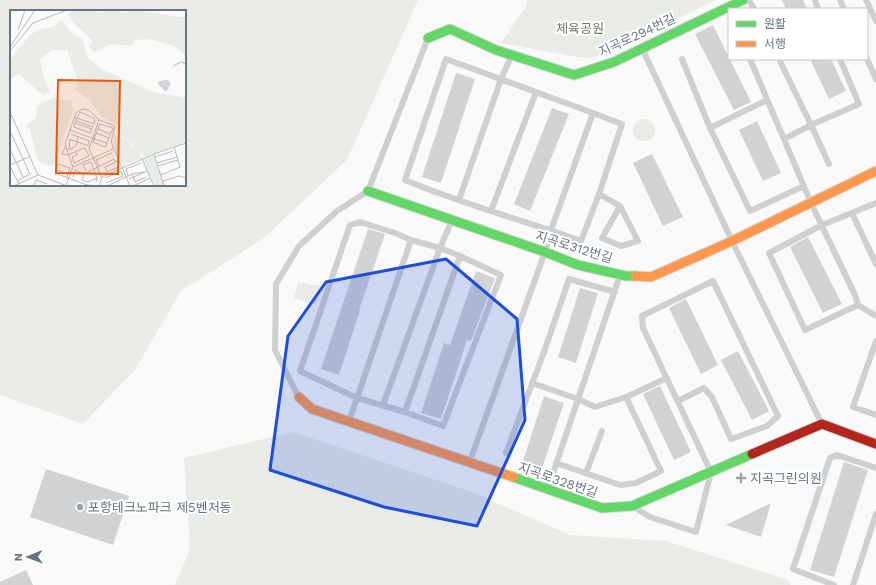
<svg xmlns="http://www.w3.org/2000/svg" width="876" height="585" font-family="'Work Sans','Noto Sans KR',sans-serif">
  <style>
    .green { fill: #e8ebe6; fill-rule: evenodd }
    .building { fill: #d0d2d3 }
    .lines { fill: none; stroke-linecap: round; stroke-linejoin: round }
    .fast-casing { stroke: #d5d6d7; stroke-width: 11 }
    .slow-casing { stroke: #d5d6d7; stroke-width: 11 }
    .jam-casing { stroke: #d5d6d7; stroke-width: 11 }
    .lane { stroke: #cecfd0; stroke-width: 6 }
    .fast { stroke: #63d668; stroke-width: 9 }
    .slow { stroke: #ff974d; stroke-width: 9 }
    .jam { stroke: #b3261e; stroke-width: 9 }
    .marked { fill: #1d4ed8; fill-opacity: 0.2; stroke: #1d4ed8; stroke-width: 3; stroke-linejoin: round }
    .poi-dot { fill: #99a4ac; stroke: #fff; stroke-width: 1.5 }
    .labels { text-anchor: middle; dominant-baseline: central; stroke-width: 4; stroke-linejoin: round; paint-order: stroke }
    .park-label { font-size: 13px; fill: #687a64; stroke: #fff }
    .street-label { font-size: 13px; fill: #657683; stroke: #fff }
    .poi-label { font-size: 13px; fill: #657683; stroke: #fff; text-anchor: start }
    .inset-road { fill: none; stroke: #b5bdc3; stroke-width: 1 }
    .view { fill: #e8590c; fill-opacity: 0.15; stroke: #e8590c; stroke-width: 2 }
    .inset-edge { fill: none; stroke: #657683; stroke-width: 2 }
  </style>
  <rect width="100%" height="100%" fill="#f9f9f9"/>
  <path class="green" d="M0 0H418L347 160 264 238 181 291 134 371 83 424 0 395ZM11 11H185V185H11Z
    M527 0H716L598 56 590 58 577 57 501 43 526 6Z
    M633 130a11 11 0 1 1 22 0a11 11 0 1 1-22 0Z
    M298 282 322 286 316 305 294 298Z
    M293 432 469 491 570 535 666 541 788 580 790 585H175L190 549 184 458Z"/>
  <path class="building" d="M782 0H803L807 9H786Z
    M713 25 751 102 734 110 695 34Z
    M810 59H831L846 91 829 99Z
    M456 73 475 79 441 183 422 177Z
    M552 108 569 114 530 211 514 204Z
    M757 121 781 173 763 181 739 130Z
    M652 154 683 217 663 226 633 163Z
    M368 229 385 234 359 310H360L339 375 321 369Z
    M808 237 842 304 823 313 790 247Z
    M476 271 495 278 471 341 467 340 441 419 421 413 444 343 450 345Z
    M580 288 598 293 576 363 558 357Z
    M686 299 718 365 701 374 669 308Z
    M738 351 769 411 752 420 721 360Z
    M660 386 691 452 674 460 643 394Z
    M544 396 564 403 541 471 522 464Z
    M844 462 868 470 834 577 810 570Z
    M46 469 129 496 113 545 30 517Z
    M771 503 761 537 726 525Z
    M26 570 33 585H0V582Z"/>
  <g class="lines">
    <defs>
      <path id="fast" d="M428 38 450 29 496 50 574 75 614 62 743 0
        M368 191 545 252 578 265 626 276H635
        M513 477 602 508 632 506 752 454"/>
      <path id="slow" d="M635 276 651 277 732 241 876 171
        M299 397 312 409 513 477"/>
      <path id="jam" d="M752 454 822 424 876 444"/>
    </defs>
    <use href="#fast" class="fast-casing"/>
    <use href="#slow" class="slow-casing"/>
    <use href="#jam" class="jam-casing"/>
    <path class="lane" d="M749 0 754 9
      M815 0 818 9
      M840 0 844 9
      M866 0 876 21
      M642 48 732 241 821 422
      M682 59 710 128 750 211 804 186
      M750 59 811 203 855 295 858 305 876 316
      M779 59 811 125 859 104 840 59
      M867 59 876 79
      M710 128 767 100
      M784 139 811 125 829 164
      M599 194 620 206 638 241 621 246 602 238 620 206
      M459 200 501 79 511 57
      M491 211 536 92
      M852 213 876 264
      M411 240 440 248 451 222
      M858 305 805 330 769 253 822 225 876 203
      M876 341 853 407 876 415
      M532 383 578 399 595 407 626 397 661 471 636 483 620 485 556 463
      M298 396 275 350 276 284 299 246 337 211 368 191 428 38
      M626 397 667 378
      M405 412 443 426 501 275 460 256
      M349 421 357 398 411 240 395 233 360 222 350 225 300 371 357 398 405 412 460 256 440 248 383 405
      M506 453 544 352 569 279 615 292
      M470 461 545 252 551 230 593 113 622 124 599 194 581 241C523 220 462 204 405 180L446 59 593 113
      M586 473 602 431
      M548 488 620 275
      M635 508 650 517 696 532 711 472 643 328 642 316 713 281 778 416 767 426 731 439 712 397 704 388 678 401
      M834 585 793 569 830 458 837 455 876 468
      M853 585 876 514"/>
    <use href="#fast" class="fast"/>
    <use href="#slow" class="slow"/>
    <use href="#jam" class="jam"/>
  </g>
  <path class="marked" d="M446 259 517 319 525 420 477 526 384 507 270 470 288 336 326 282Z"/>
  <g class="poi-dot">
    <path d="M739 472h4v4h4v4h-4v4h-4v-4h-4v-4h4z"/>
    <circle cx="80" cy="507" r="4"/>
  </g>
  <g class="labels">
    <g class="park-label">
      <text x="580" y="28">체육공원</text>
    </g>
    <g class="street-label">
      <text transform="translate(637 35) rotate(-25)">지곡로294번길</text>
      <text transform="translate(574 247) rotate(17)">지곡로312번길</text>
      <text transform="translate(558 480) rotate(19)">지곡로328번길</text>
    </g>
    <g class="poi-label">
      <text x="750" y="478">지곡그린의원</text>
      <text x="88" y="507">포항테크노파크 제5벤처동</text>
    </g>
  </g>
  <g transform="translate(10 10)">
    <rect width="176" height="176" fill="#f9f9f9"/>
    <path d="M64 0 91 2 105 0 114 3 126 0 176 8V45L162 35 138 29 125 30 122 36 101 34 85 42 78 36 83 31 63 12 58 4ZM52 10 61 22 73 30 77 47 91 59 143 82 176 88V132L134 147 128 139 132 148 113 156 103 134 104 124 122 133 121 137 124 138 123 133 108 125 110 116 92 107 79 90 65 79 68 70 57 40H42L30 49 34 69 40 82 33 85 9 64 0 69V50L20 25 28 20 43 17ZM44 87 51 90H61L63 101 52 130 47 153 39 156 28 151 20 119 15 116 26 108 27 96ZM143 145 144 146 154 176H145L133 150Z" fill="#e8ebe6"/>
    <path d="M158 70 161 74 156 82 148 74 149 71Z" fill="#ced6d9"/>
    <path class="inset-road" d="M8 20 15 0M0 37 25 0M0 41 23 13 57 0M163 56 171 52 176 54M0 102 28 165M64 107 66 108H67L84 114 85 109 70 102 67 108 66 111 65 113 82 119 83 117 66 111M65 113 64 117 80 123 82 119M88 119 100 124M60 120 82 128 84 129 97 133 95 137 83 132 84 129 89 116 90 114 103 118 97 133M0 121 20 164 7 171M86 123 99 128M61 124 79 131 78 135M59 129 79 136M60 129 59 140 66 136 68 127M55 137 52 144 58 145 74 138H75L79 146 64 153 62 147 67 145 66 142M0 139 13 167M144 144 154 176M145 147 163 141M132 149 144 176M106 152 95 157 97 162 108 157M147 153 167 147M0 155 19 147M0 156 9 174M89 156 86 150 102 143M148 156 168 150M63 157 103 139M46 160 48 154 60 158 58 164M76 161 73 155 81 152 87 168M74 164 104 149 106 152 108 150M122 164 134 162M151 165 170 157 164 137M118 166 122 164 125 172 136 167M57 167 58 164 46 160 45 163 77 175 89 176 92 167 79 139 89 110M63 167 65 160 74 164 72 170 78 172 87 168 86 172M92 167 144 144 176 133M95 168 111 161 113 166 96 173M119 169 137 161M153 171 169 166 176 168M24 175 26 170 37 174M56 175 63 157 55 134 66 103 72 99 79 100 89 110 105 116 101 132 120 176M4 176 28 165 57 176M97 176 118 166 116 159 131 153M123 176 140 168"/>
    <path class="view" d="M48 70 110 71 108 164 46 163Z"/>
    <rect width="176" height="176" class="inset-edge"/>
  </g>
  <rect x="728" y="8" width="140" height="52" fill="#ffffff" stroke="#c1c8cd"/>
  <rect x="736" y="21" width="20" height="6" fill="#63d668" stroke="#c1c8cd"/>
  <text x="764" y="28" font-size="12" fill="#657683">원활</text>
  <rect x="736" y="41" width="20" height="6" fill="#ff974d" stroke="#c1c8cd"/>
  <text x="764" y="48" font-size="12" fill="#657683">서행</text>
  <g transform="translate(28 557) rotate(269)" stroke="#ffffff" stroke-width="3" paint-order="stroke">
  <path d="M0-3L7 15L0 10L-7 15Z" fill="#657683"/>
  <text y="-6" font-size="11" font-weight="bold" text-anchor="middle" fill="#657683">N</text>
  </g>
</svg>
